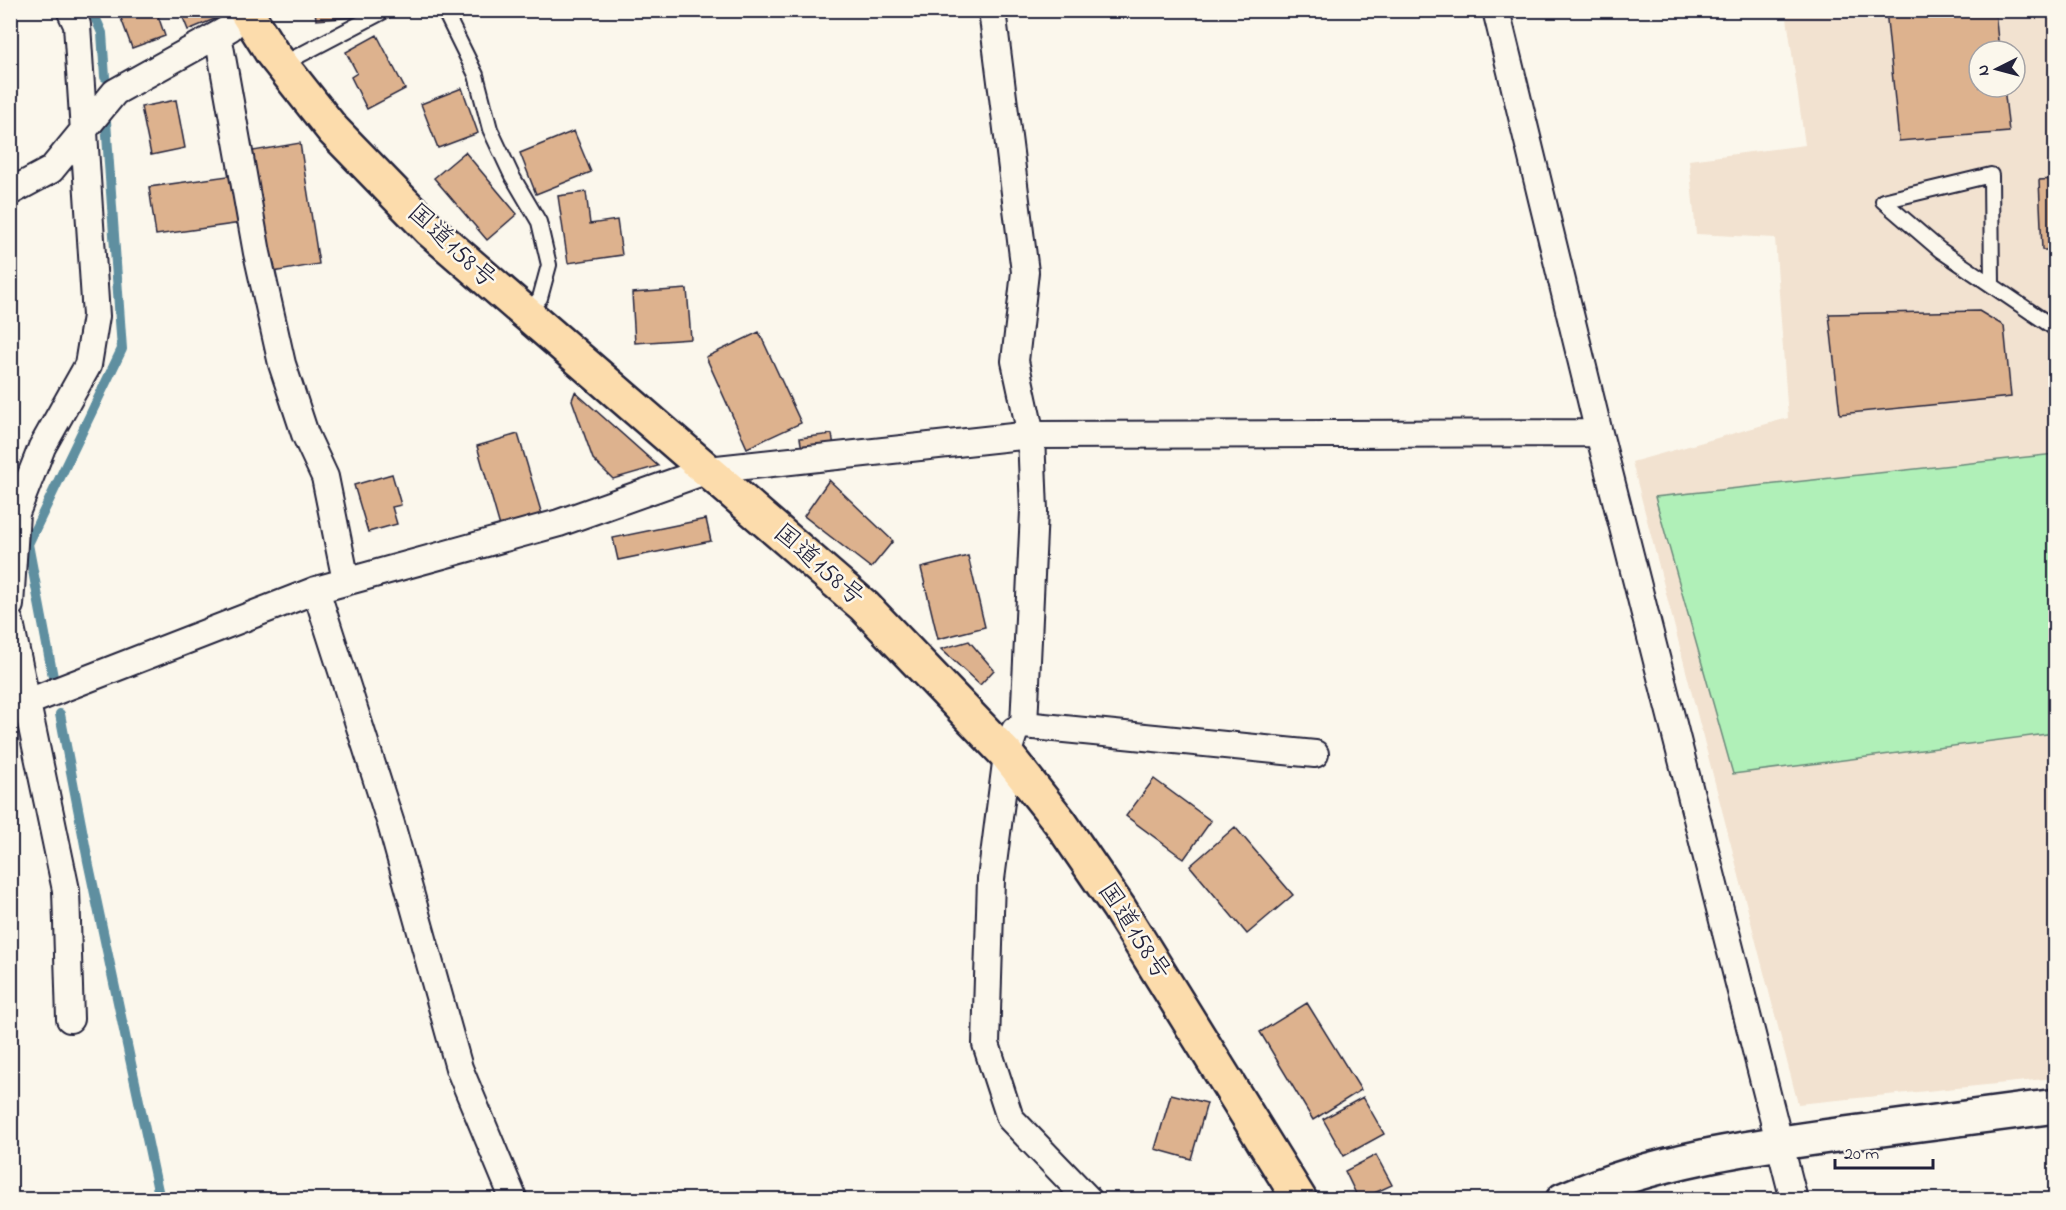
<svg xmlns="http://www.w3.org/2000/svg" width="2066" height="1210" font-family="'Indie Flower','Klee One',sans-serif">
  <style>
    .built { fill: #f2e2d0; fill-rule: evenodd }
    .green { fill: #b0f0b8; stroke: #69897a; stroke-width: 1.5 }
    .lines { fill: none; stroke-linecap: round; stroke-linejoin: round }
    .stream { stroke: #5f8fa0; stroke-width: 10 }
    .building { fill: #ddb28e; stroke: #22223b; stroke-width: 1.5 }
    .lane-casing { stroke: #22223b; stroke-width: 18 }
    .street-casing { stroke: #22223b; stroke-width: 30 }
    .secondary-casing { stroke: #22223b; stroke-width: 38 }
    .highway-casing { stroke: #22223b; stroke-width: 38 }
    .lane { stroke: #fbf7ec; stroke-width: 14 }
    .street { stroke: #fbf7ec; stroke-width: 26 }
    .secondary { stroke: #fbf7ec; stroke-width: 33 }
    .highway { stroke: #fcdcac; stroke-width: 33 }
    .labels { text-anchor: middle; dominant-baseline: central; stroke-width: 5; stroke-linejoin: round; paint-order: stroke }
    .street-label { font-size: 26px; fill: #22223b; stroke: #fbf7ec }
  </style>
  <rect width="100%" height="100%" fill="#fbf7ec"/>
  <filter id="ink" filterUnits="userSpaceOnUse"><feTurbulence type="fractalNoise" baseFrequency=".0167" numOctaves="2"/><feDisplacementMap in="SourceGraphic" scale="12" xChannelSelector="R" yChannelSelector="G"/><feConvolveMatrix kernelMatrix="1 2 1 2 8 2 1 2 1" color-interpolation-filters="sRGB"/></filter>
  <g filter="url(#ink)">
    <path class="built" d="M1786 11H2055V1078L1798 1104 1632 462 1788 418 1775 238 1696 234 1689 160 1805 145ZM1979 51H2015V87H1979Z"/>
    <path class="green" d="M2055 454V733L1733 774 1655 497Z"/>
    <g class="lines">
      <path class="stream" d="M92 10 102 33 105 77
        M53 677 28 544 122 349 106 121
        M60 714 88 861 160 1200"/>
    </g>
    <path class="building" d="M118 10H156L165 36 132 48Z
      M180 10H215L217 18 188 30Z
      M315 10H355L356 17 316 20Z
      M1886 10H1995L1999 51H1979V87H2004L2009 132 1899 141Z
      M377 35 405 89 367 109 351 77 357 73 346 52Z
      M462 88 478 133 438 148 421 104Z
      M176 100 185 148 151 155 141 107Z
      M574 131 591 172 536 194 520 153Z
      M300 143 319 264 273 272 253 151Z
      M465 152 517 214 487 240 434 178Z
      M235 175 241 223 156 235 149 187Z
      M2056 179V252L2054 250H2042L2039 180Z
      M586 192 590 224 617 220 622 255 568 263 558 196Z
      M687 289 691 339 635 343 632 293Z
      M1979 311 2004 326 2011 397 1840 414 1829 314Z
      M759 332 801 423 747 448 706 357Z
      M575 392 658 466 613 479 593 459 572 400Z
      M518 434 543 518 501 530 477 446Z
      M832 434 835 452 803 456 800 438Z
      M392 474 401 505 392 507 397 524 368 532 354 485Z
      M829 480 893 541 871 568 804 516Z
      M706 519 711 541 618 560 613 538Z
      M968 556 985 627 938 639 921 568Z
      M969 641 994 670 980 685 941 649Z
      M1154 779 1211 821 1184 859 1126 816Z
      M1235 827 1293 895 1247 934 1190 866Z
      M1307 1003 1361 1090 1313 1120 1260 1032Z
      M1171 1094 1207 1103 1191 1159 1155 1149Z
      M1363 1097 1384 1134 1344 1156 1323 1119Z
      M1376 1155 1392 1185 1359 1200 1345 1171Z"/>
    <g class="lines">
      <defs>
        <path id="lane" d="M444 10 476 75 490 129 512 176 539 222 549 265 540 298 527 313
          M281 65 386 10
          M1992 285 1991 175 1883 201 1940 250 2056 329"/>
        <path id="street" d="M992 10 1025 272 1015 361 1031 435 1034 511 1024 725 1015 730 1007 755 991 879 986 1044 1010 1118 1089 1200
          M1496 10 1599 433 1794 1200
          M218 35 257 253 282 364 305 434 325 477 346 581
          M10 192 51 170 115 92 230 28
          M316 590 391 824 459 1068 514 1200
          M10 605 16 513 42 447 88 365 96 316 77 25 70 10
          M10 622 66 890 70 1019
          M28 702 316 590 559 523 708 470 1031 435 1599 433
          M1024 725 1315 754"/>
        <path id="secondary" d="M1563 1200C1655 1160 1753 1146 1852 1133 1920 1124 1988 1115 2056 1106"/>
        <path id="highway" d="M245 10 272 53 333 130 430 230 864 606 1007 755 1060 822 1119 908 1300 1200"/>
      </defs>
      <use href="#lane" class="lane-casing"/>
      <use href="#street" class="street-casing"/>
      <use href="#secondary" class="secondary-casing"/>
      <use href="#highway" class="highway-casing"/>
      <use href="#lane" class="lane"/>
      <use href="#street" class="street"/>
      <use href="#secondary" class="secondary"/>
      <use href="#highway" class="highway"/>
    </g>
  </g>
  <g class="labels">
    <g class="street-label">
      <text transform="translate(451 247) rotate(43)">国道158号</text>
      <text transform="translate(818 566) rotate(41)">国道158号</text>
      <text transform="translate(1133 932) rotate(57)">国道158号</text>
    </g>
  </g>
  <rect width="2066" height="1210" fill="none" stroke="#fbf7ec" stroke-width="36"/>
  <rect x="18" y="18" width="2030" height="1174" fill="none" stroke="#22223b" stroke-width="2" filter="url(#ink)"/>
  <g transform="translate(1997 69) rotate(264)"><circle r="28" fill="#fbf7ec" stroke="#a4a2a5" stroke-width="1.5"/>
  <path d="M0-4.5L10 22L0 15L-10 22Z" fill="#22223b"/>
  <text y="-9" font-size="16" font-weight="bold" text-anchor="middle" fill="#22223b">N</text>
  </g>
  <path d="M1835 1159v9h98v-9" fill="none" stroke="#22223b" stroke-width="3"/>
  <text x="1844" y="1159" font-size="18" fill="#22223b" stroke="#fbf7ec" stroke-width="4.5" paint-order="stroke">20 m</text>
</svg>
